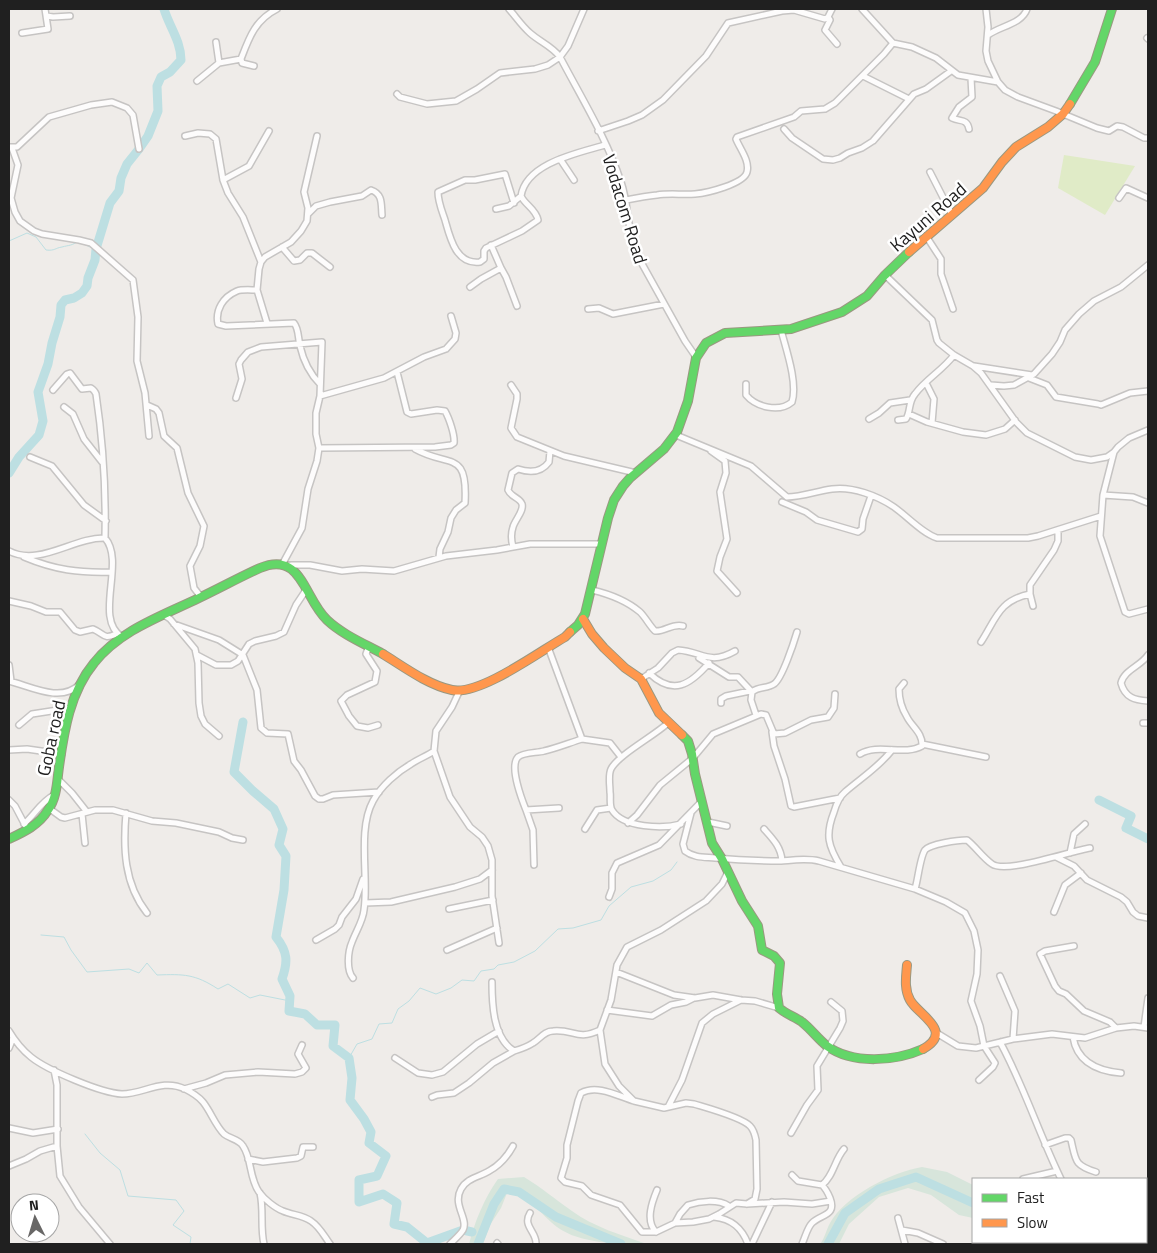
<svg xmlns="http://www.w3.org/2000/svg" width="1157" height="1253" font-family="'Titillium Web',sans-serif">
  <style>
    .grass { fill: #e0ebc7 }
    .wetland { fill: #d7e5db }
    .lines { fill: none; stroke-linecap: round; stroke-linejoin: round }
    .stream { stroke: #bddfe2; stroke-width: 1 }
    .river { stroke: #bddfe2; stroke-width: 9 }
    .street-casing { stroke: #c6c4c3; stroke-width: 8 }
    .fast-casing { stroke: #9a9880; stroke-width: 10 }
    .slow-casing { stroke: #9a9880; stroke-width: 10 }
    .street { stroke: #fdfcfc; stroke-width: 5 }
    .fast { stroke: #63d668; stroke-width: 8 }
    .slow { stroke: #ff974d; stroke-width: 8 }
    .labels { text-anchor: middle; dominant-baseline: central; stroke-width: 5; stroke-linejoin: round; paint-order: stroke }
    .street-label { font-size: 18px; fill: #202020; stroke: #fff }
  </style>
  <rect width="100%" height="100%" fill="#efece9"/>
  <path class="grass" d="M1064 155 1135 166 1105 215 1058 188Z"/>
  <path class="wetland" d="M922 1167 947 1172 973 1185V1218L959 1215 931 1195 908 1188 879 1197 849 1224 839 1244H820C825 1238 826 1230 830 1223 845 1196 892 1172 922 1167Z
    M524 1177C541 1187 556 1200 572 1211 594 1227 621 1235 647 1244 619 1244 580 1244 557 1227 538 1212 533 1199 509 1188L501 1208 490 1225 483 1244H469C475 1221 484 1199 498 1179Z"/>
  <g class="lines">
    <path class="stream" d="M9 241 27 233 36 237 46 250C55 251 55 248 62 247 69 245 72 246 78 241
      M82 243 94 249
      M41 935 64 937 71 950 87 972 129 969 139 973 147 963 157 975C184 974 195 974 218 989L228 984 250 998 260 995 290 1001
      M349 1058 357 1044 372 1039 379 1024 392 1023 398 1009 409 1001 420 988 436 994 451 988 462 980 474 981 481 971 494 969 498 965 514 962 535 951 558 929 573 928 601 920 609 906 631 887 653 881 671 870 677 862
      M85 1134 100 1153 120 1170 128 1196 176 1200 184 1211 173 1225 191 1237 190 1244"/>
    <path class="river" d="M9 473 19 457 39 435 43 421 38 392 48 364 52 343 60 317 61 305 65 300 74 298 82 293 87 286 88 278 95 260 96 249 110 203 119 191 121 178 127 164 139 149 148 136 158 111 157 86 161 77 170 72 181 60C181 41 169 26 164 9
      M243 722 234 772 253 791 274 809 283 829 279 845 286 856 284 890 276 937C288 952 288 962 282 979L290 996 289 1011 305 1014 317 1025H335L333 1046 349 1058 352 1078 350 1100 364 1119 371 1132 369 1143 386 1156 377 1176 359 1180V1202L383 1194 397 1203 394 1224 407 1227 427 1243 463 1230 472 1232
      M1099 800 1131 816 1126 828 1148 839
      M1146 1199 1148 1196
      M1070 1242 1077 1244
      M478 1244 494 1204 504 1189 519 1192 556 1217 621 1244
      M828 1244 845 1213 879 1189 916 1177 973 1203
      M1100 1244 1105 1242"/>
    <defs>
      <path id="street" d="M509 9C516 17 522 26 530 33 540 42 552 46 560 57 581 97 607 139 621 182 629 205 627 230 636 253L685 341 696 357
        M862 9 893 43 912 47 936 58 958 75 998 82 1005 90 1018 97 1056 111 1097 128 1109 131 1117 126 1123 127 1144 138H1148
        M986 9 988 27 986 51 988 61 998 82
        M47 16 53 17 70 16
        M828 17 830 20 825 30 837 44
        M22 33 48 29 45 9
        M988 35C1000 26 1022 24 1027 9
        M1147 38 1148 39
        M216 42 219 63
        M254 66 242 63 241 59C249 38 255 20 277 9
        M863 76 909 99
        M197 81 219 63 241 59
        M397 94 400 97 427 104 456 101 477 89 500 73 535 69 548 65 560 57 568 46 584 9
        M784 129 792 138 823 159 833 160 840 158 848 153 862 148 873 141 914 94 926 89 951 71
        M969 129C967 118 960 122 952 118L959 107 972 97 971 78
        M598 131 628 121 642 115 663 100 706 56 728 23 782 11 794 10 825 19 828 17 832 9
        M185 136 198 133 210 134 216 139 223 180 228 193 243 217 261 262
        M9 147H17L49 117 91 105 112 102 127 108 133 115 139 149
        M12 148 18 165 11 198 15 212 20 221 34 231 42 234 79 240 91 243 133 280 138 317 137 361 145 393 149 436
        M560 159 574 180
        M930 172 952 215
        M223 180 249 166 269 131
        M1119 198 1126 188 1148 198
        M626 200C636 198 646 196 657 195 669 193 683 195 695 194 707 193 744 184 747 172 750 161 740 149 736 139L737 137 794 117 801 111 825 109 835 103 884 54 893 43
        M514 203 505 174 475 180H465L438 192C438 202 442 211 445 220 450 238 456 265 480 262L484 259V251L486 248 522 231 538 220C536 209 525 205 521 196 526 163 578 153 605 145
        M496 209 509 206 521 196
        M308 214 316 206 330 202 362 196 371 190C383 194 381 204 382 215
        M926 236 941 259V274L953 309
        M282 247 294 261 300 260 307 253H312L330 267
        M501 268 506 277 517 306
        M885 275 932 320 937 340 939 343 954 355 973 366 981 373 1016 422 1027 433 1075 457 1091 460 1107 457 1114 452
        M470 287 481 279 501 268 491 245
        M257 290C251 290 242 289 237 291 223 297 215 310 218 324L226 326 294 323C299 329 298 338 300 346 303 359 310 374 320 384
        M588 309 599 308 613 314 664 304
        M267 323 257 290 259 269 261 262 265 257 291 242 301 231 307 221 308 208 304 192 317 136
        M974 366 1032 375
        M1029 378 1047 385 1056 397 1098 404 1101 405 1130 393 1148 391
        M926 383 934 399 932 423
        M746 384V395C756 407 779 413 792 402 798 383 786 349 781 330
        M511 385 517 394V399L511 428 517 437 564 456 636 473
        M991 385 1004 386 1014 385 1034 374 1052 354 1060 342 1065 330 1079 314 1094 301 1121 287 1148 265
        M53 390 67 374 70 373 82 389 91 388C94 390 95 391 96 394 103 441 106 491 105 538
        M236 398 242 379 239 364 241 360 248 352 261 347 322 342 320 396
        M147 405 156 409 159 413 164 436 177 448 188 493 204 526 200 546 190 566 194 588 201 597
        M64 407 73 414 84 439 102 462
        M909 414 927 422 963 432 986 435 1005 429 1015 420
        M869 419 879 413 890 403 910 400
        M898 420 906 419C911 411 908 402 915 394 926 379 943 370 954 355
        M1148 430 1129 438 1118 447 1114 452 1103 495 1100 536 1125 612 1129 614 1148 609
        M676 435 751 466 787 497C802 497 817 491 832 489 852 486 878 496 894 507 908 517 922 533 937 538H1028L1038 536 1101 516
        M319 448 435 447 451 445 454 443C455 435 449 418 445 411L437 410 411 414 407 412 397 372
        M415 449C449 468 468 449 465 503L456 510 451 518 448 532 440 549 439 557
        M711 451 725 461 726 473 720 492 727 539 720 557 717 571 737 593
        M30 457 52 466 84 505 106 521
        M1103 495 1133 497 1148 503
        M782 502 806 512 817 520 858 532 862 529 863 519 871 496
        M513 547C511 540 511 533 513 527 515 520 524 511 522 504 520 498 511 497 508 490L512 473 518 469C530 473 541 473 549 462L550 451
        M9 551C39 567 74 537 105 538 126 562 93 619 122 637
        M24 557C55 570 79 573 112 572
        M283 563 302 528 308 489 317 461 319 448 316 434V413L320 396 384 378 424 357 446 349 455 339 456 333 451 316
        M289 565H310L342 571 362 569 394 571 446 556 497 550 530 544H602
        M592 590C609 594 627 601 640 612 646 618 649 625 655 631 665 632 672 623 683 626
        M9 601 31 606 46 612H60L75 630 80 632 93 629C105 634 103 640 116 634
        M1033 606 1030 594V585L1054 550 1058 541V530
        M164 615 170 619 195 649 198 663 199 703 201 716 205 724 219 736
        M174 624 219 640 243 655 257 690 261 728 267 733 288 734 294 761 301 770 315 796 319 799H323L333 795 379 792
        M981 642C996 619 999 600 1030 594
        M369 646 366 654 377 671 375 682 347 695 341 701 349 716 357 726 368 728 378 725
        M548 647 582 739 610 743 621 757
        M197 655 216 665H231L238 661 249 644 255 641 276 636 284 632 296 605 306 590
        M1148 655C1141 666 1124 670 1121 683 1125 698 1135 700 1148 701
        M699 658 729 677H738L752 692
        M9 665 11 681
        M649 673C673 696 690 685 709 663
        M641 679 658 668 672 653 678 650C701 651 709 666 735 651
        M9 681C30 686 60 703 79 685
        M721 703V699L726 696 750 691
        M756 715 751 700 752 692C759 686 767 689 774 684 782 679 794 642 797 632
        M668 723C654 736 618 755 611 769 608 775 610 785 610 792 611 797 609 805 612 810 623 828 663 829 681 824
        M1143 723H1148
        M19 725 32 714 71 708
        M772 732 774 746 785 779 791 806 794 807 840 798
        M922 744 986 757
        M9 750 27 749 62 754
        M434 751 450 797 470 827 482 837 488 846 492 860V896L499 943
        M860 754C878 743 904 756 922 746 923 733 912 727 907 717 902 709 899 698 899 689L904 683
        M58 779 72 793 87 812
        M9 800 15 806 25 825
        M559 808 526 810C522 800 509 766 518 757 524 752 537 753 544 751 557 748 569 743 582 739
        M50 809 61 817 65 818 95 810H113L152 821 176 823 219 832 232 838 243 840
        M526 810 533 830 534 865
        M126 813C123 848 124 884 147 913
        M691 813 683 844 685 851C694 858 704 857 715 858 736 860 759 861 781 861 794 860 806 858 819 861L915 889 946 902 965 913 974 931 978 950 977 974 971 1001 980 1026 984 1046 995 1063 993 1067 979 1080
        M82 814 85 843
        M708 822 727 826
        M628 823 637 815 660 785 693 758 713 734 761 714 766 715 774 734 785 733 811 720 828 717 834 708 835 694
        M24 824C35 814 41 802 54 795
        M585 829 597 810 611 808
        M764 829C773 839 781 847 782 861
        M1070 853 1074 834 1085 824
        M1056 857 1074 866 1087 880 1121 897 1127 902 1133 912 1138 916 1148 918
        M841 867C828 846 825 835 834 812 836 805 839 797 845 792 861 778 879 767 892 750
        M915 889C918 880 920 857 925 850 930 844 958 840 967 840 976 847 982 857 992 864 1006 874 1071 851 1090 848
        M609 897 612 889V873L617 863 659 845 702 801
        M365 903 391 902 455 887 480 879 492 870
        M449 909 493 900
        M1054 912 1065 885 1081 873
        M316 940 335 929 339 925 342 917 356 899 363 879
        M1074 946 1045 951 1040 954 1055 986 1059 991 1066 994 1084 1011 1110 1022 1116 1028
        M447 950 497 928
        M616 972 674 995 695 998 713 995 741 1000 755 1001 779 1008
        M1000 976 1015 1011 1013 1039
        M353 978C346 970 348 951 352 942 356 931 363 921 364 910 369 878 357 830 373 801 381 786 397 772 411 764 418 759 427 756 434 751L436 731 452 707 459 692
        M492 982C492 1004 493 1038 514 1051 521 1049 527 1047 533 1043 540 1039 544 1031 553 1031 574 1029 577 1041 600 1030L611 1000 617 965 627 947 661 930 706 901 722 884 728 872
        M607 1010 652 1016 671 1005 686 1002 694 998
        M1144 1027 1148 998
        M600 1030 605 1064 619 1086 634 1101 664 1108 686 1103 694 1104C707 1108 741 1117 750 1126 754 1130 755 1135 756 1140L757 1189 755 1199 747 1204
        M9 1031C15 1041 21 1049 31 1057 47 1070 101 1093 122 1094 144 1094 162 1078 185 1089 191 1092 199 1097 203 1102 211 1112 215 1125 224 1134 230 1139 239 1139 243 1146 252 1159 249 1178 259 1192 264 1199 275 1208 283 1211 292 1215 303 1215 311 1221 320 1227 324 1236 330 1244
        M935 1032 958 1046 976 1048 1013 1039 1052 1034 1085 1038 1116 1028 1134 1026 1148 1028
        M1073 1037C1077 1062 1098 1071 1121 1073
        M1000 1042C1024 1086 1039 1134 1061 1179
        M9 1048 13 1038
        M395 1058 418 1073 432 1075 443 1072 477 1044 499 1031
        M54 1070 57 1085V1146L60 1176 79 1207 110 1244
        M184 1089 206 1083 225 1075 258 1072 295 1074 302 1072 306 1068 298 1054 302 1045
        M432 1097 437 1095 454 1093 469 1083 493 1063 514 1051
        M634 1101C618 1096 597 1084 581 1093L578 1101 567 1145V1158L561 1178 565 1182 582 1186 591 1195 620 1205 642 1232H656L675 1223 693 1222 709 1219 719 1214 736 1203 747 1204 784 1202 812 1204 831 1201
        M668 1107 682 1080 702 1023 713 1014 741 1000
        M9 1128 33 1133 58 1129
        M791 1133 807 1105 818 1090 817 1066 840 1028 843 1021 842 1011 831 1002
        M1045 1145 1065 1138H1069L1071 1140C1076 1161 1074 1165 1096 1172
        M248 1159 263 1162 297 1158 301 1156 303 1147H313
        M9 1166 26 1159 40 1151 57 1146
        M792 1175 798 1181 822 1185C826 1189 828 1193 830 1198 837 1216 821 1214 812 1223 807 1228 805 1238 802 1244
        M1023 1179 1057 1171
        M822 1185C833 1177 835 1159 844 1149
        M260 1193C264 1210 260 1227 264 1244
        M530 1213C522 1226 537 1232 536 1244
        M714 1217C732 1219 742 1228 748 1244
        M898 1218 905 1244
        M675 1223 680 1214 688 1205C700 1201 718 1199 729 1206
        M902 1230 918 1233 943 1244
        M656 1232C645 1221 652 1202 657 1190
        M497 1243 498 1244
        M450 1244C454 1240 460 1235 463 1230 469 1219 452 1205 461 1189 467 1178 479 1177 489 1171 500 1165 507 1157 513 1146
        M752 1244 772 1202
        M1012 1244 1013 1242"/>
      <path id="fast" d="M1070 104 1095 62 1112 9
        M570 632 578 625 585 614 608 518 614 500 623 486 630 478 664 449 677 432 688 401 696 358 706 343 725 333 791 329 842 312 867 296 885 275 909 252
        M682 735 688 741 692 754 695 774 712 843 722 859 742 901 758 926 762 950 774 956 780 963 777 994 779 1008C786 1014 795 1017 802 1022 811 1029 818 1039 827 1046 853 1065 896 1061 923 1049
        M9 839C24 832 39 825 48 810 57 798 57 781 59 767 64 731 70 692 94 663 120 630 162 616 199 598 220 588 240 577 260 568 302 550 304 599 327 620 343 635 365 644 383 654"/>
      <path id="slow" d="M909 252 983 188 1002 162 1016 147 1048 127 1063 114 1070 104
        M583 619 592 634 604 648 625 668 641 679 659 713 682 735
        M383 654C404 667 428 685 452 690 479 696 539 652 565 637L570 632
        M907 965C906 977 904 989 910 1000 918 1015 955 1031 923 1049"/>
    </defs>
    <use href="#street" class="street-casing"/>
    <use href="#fast" class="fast-casing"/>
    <use href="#slow" class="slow-casing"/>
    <use href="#street" class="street"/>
    <use href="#fast" class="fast"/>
    <use href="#slow" class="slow"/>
  </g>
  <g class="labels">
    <g class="street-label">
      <text transform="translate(625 209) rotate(73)">Vodacom Road</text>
      <text transform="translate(928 217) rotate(-41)">Kayuni Road</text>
      <text transform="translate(51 738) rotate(-78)">Goba road</text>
    </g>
  </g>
  <rect width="1157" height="1253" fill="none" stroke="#202020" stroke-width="20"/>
  <rect x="972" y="1178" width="175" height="65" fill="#ffffff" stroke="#a6a6a6"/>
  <rect x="982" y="1194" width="25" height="8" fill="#63d668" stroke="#a6a6a6"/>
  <text x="1017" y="1203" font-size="15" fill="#202020">Fast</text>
  <rect x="982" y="1219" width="25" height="8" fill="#ff974d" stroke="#a6a6a6"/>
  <text x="1017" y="1228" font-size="15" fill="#202020">Slow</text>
  <g transform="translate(35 1218) rotate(355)"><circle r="24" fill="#ffffff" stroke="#a6a6a6"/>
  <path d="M0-4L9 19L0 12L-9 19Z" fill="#686766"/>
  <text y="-8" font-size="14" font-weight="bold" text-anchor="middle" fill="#202020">N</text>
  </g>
</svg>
